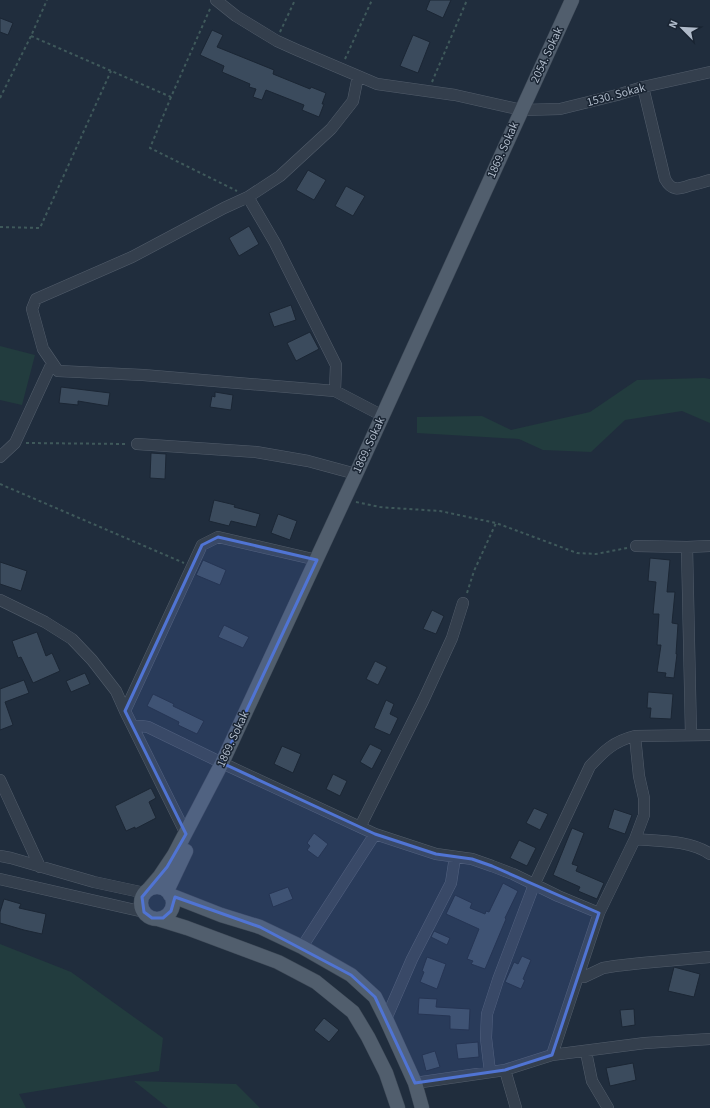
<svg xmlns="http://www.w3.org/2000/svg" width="710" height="1108" font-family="'Source Sans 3',sans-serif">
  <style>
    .green { fill: #223c3e }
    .building { fill: #3b4b5d; stroke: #1b2634 }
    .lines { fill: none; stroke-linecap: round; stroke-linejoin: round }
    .minor-casing { stroke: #525d6b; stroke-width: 12 }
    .major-casing { stroke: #3d4856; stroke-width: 15 }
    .path { stroke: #3f595b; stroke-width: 2; stroke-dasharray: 3 3; stroke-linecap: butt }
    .minor { stroke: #343f4d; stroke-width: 11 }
    .major { stroke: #515e6d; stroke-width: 14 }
    .marked { fill: #5074d3; fill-opacity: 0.2; stroke: #5074d3; stroke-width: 3; stroke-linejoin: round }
    .labels { text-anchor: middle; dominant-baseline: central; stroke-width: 3; stroke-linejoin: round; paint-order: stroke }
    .street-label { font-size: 12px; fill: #afbac9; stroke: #192432 }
  </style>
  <rect width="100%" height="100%" fill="#202d3d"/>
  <path class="green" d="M0 346 35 355 22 405 0 400Z
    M704 378 710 379V423L682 411 625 420 591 452 543 450 519 439 417 433V417L482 416 511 430 590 412 637 380Z
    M0 944 71 972 163 1038 159 1071 19 1094 26 1108H0Z
    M134 1081 236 1084 260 1108H168Z"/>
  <path class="building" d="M430 0H451L443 18 426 10Z
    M0 18 13 23 8 35 0 32Z
    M212 30 223 35 217 47 274 70 273 74 310 89 311 87 326 93 322 104H324L319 117 302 110 304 105 266 90 262 100 253 97 256 89 249 87 250 84 222 72 224 66 200 55Z
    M413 35 430 42 418 73 400 66Z
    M308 170 326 180 314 200 296 190Z
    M346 186 365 196 353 216 335 206Z
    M249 226 259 244 239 256 229 238Z
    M291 305 296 320 274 327 269 313Z
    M310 332 319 349 296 361 287 343Z
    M61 387 110 393 108 406 78 401V405L59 403Z
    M215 392 233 395 231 410 210 407 212 396 215 397Z
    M151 453 166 454 165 479 150 478Z
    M214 500 235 505 234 507 260 514 256 527 231 521 229 526 209 521Z
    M278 514 297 521 290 540 271 533Z
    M650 558 670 560 667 592H675L672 623 678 624 676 654H677L674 678 665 677 666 673 657 672 661 645H657L659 614H653L656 582 648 581Z
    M203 560 226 570 220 585 196 575Z
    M0 562 27 571 21 591 0 584Z
    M432 610 444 616 436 634 423 629Z
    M224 625 249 637 243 648 218 637Z
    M37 632 46 656 52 653 60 671 33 683 21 657 18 658 12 641Z
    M375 661 387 667 378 685 366 679Z
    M85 673 90 684 71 692 66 681Z
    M24 680 29 693 5 702 13 725 0 730V689Z
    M648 692 673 694 671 719 650 718 651 708H647Z
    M153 694 174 704 173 706 204 721 197 734 178 725 179 722 147 706Z
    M386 700 394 704 390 714 398 718 390 735 374 728Z
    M370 744 382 750 372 769 360 762Z
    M282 746 301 754 293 773 274 764Z
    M333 774 347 781 340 796 326 789Z
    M151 788 156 798 149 802 156 818 135 829V827L126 831 115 806Z
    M534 808 548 814 540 830 526 823Z
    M614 809 632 815 625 834 608 828Z
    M572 828 584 833 572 864 578 866 576 871 604 883 597 899 578 891 580 887 553 875Z
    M314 833 328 844 318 858 307 850 310 846 307 843Z
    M519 840 536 848 527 866 510 858Z
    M503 883 518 891 505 918 506 919 485 969 471 964 473 961 467 959 479 929 446 914 455 895 472 903 470 908 485 914 486 911 489 912Z
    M288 887 293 899 273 907 269 894Z
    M4 899 21 904 19 908 46 914 42 934 24 930 0 923V912Z
    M434 931 450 938 447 945 431 937Z
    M522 956 531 960 523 979 525 980 521 989 505 982 514 962 518 964Z
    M427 957 446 964 437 989 420 982 424 972 422 971Z
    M674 967 700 974 694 997 668 991Z
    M419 998 437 999 436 1007 470 1009 469 1030 450 1029V1016L418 1014Z
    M634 1009 635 1025 622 1027 620 1010Z
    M324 1018 339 1030 329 1042 314 1030Z
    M478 1042 479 1057 458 1059 456 1044Z
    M435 1051 440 1067 426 1071 422 1055Z
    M633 1063 636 1080 610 1086 606 1068Z"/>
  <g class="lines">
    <defs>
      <path id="minor" d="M216 0 236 16 277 41 297 50 377 84 455 95 522 110 560 109 617 95 643 87 710 72
        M358 76 353 101 331 129 280 176 248 197 224 208 132 257 36 299 32 309 43 349 58 371 143 375 335 391 383 416
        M643 87 665 179C672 192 679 189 691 185 697 184 704 182 710 180
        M248 197 275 243 336 365 335 391
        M137 444 256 452 308 461 356 474
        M0 457 15 443 52 363
        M636 546 687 547 710 546
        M687 547 691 735
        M0 600 45 622 72 639 92 660 116 691 125 711 186 834
        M125 711 202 545 218 537 317 560
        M133 727 141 726 148 727 222 763 375 834 436 854 472 859 492 866 513 874 558 896 599 913
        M0 780 40 867
        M360 827 423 701 452 638 463 603
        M635 839C658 841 690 840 710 854
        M0 856 11 858 94 882 145 893
        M0 879 144 912
        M302 947 375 834
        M578 976 584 977 603 968 615 966 642 963 710 957
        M386 1019 412 959 451 883 455 857
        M586 1052 592 1081 608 1108
        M552 1055 599 913 635 839 644 815V798L639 776 635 736
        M505 1070 516 1108
        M490 1072 486 1038 487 1014 498 980 534 885 590 766C604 751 614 741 635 736L710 735
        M415 1083 505 1070 552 1055 645 1043 710 1039"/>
      <path id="major" d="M141 903a16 16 0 1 1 32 0a16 16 0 1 1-32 0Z
        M148 890 160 876 174 855 222 763 356 474 572 0
        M167 891 186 851
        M170 895 221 915 260 927 302 947 351 975 375 997 386 1019 415 1083 422 1108
        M158 919 187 928 278 962 316 982 353 1012 368 1037 386 1073 398 1108"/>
    </defs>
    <use href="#minor" class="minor-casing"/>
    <use href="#major" class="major-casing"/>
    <path class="path" d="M280 32 295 0
      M31 36 171 97 210 9
      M345 59 372 0
      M432 82 467 0
      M171 97 150 148 237 191
      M0 98 31 36 47 0
      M0 227 40 228 111 71
      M26 443 128 444
      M0 484 184 563
      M356 502 380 507 393 508 440 511 496 523 577 553 596 554 627 548
      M467 593 474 571 496 523"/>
    <use href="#minor" class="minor"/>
    <use href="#major" class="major"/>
  </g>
  <path class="marked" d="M218 537 317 560 222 763 375 834 436 854 472 859 492 866 599 913 552 1055 505 1070 415 1083 375 997 351 975 260 927 175 897 171 911 163 918H152L144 912 142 897 167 867 186 834 125 711 202 545Z"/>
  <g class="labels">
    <g class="street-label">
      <text transform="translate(547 55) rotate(-65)">2054. Sokak</text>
      <text transform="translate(616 95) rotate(-15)">1530. Sokak</text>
      <text transform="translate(503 150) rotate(-66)">1869. Sokak</text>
      <text transform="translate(369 445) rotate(-65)">1869. Sokak</text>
      <text transform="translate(233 739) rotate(-65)">1869. Sokak</text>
    </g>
  </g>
  <g transform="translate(682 28) rotate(294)" stroke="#192432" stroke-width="3" paint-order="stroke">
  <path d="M0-3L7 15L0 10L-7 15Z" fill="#afbac9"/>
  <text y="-6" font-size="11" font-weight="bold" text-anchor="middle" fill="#afbac9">N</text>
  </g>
</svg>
